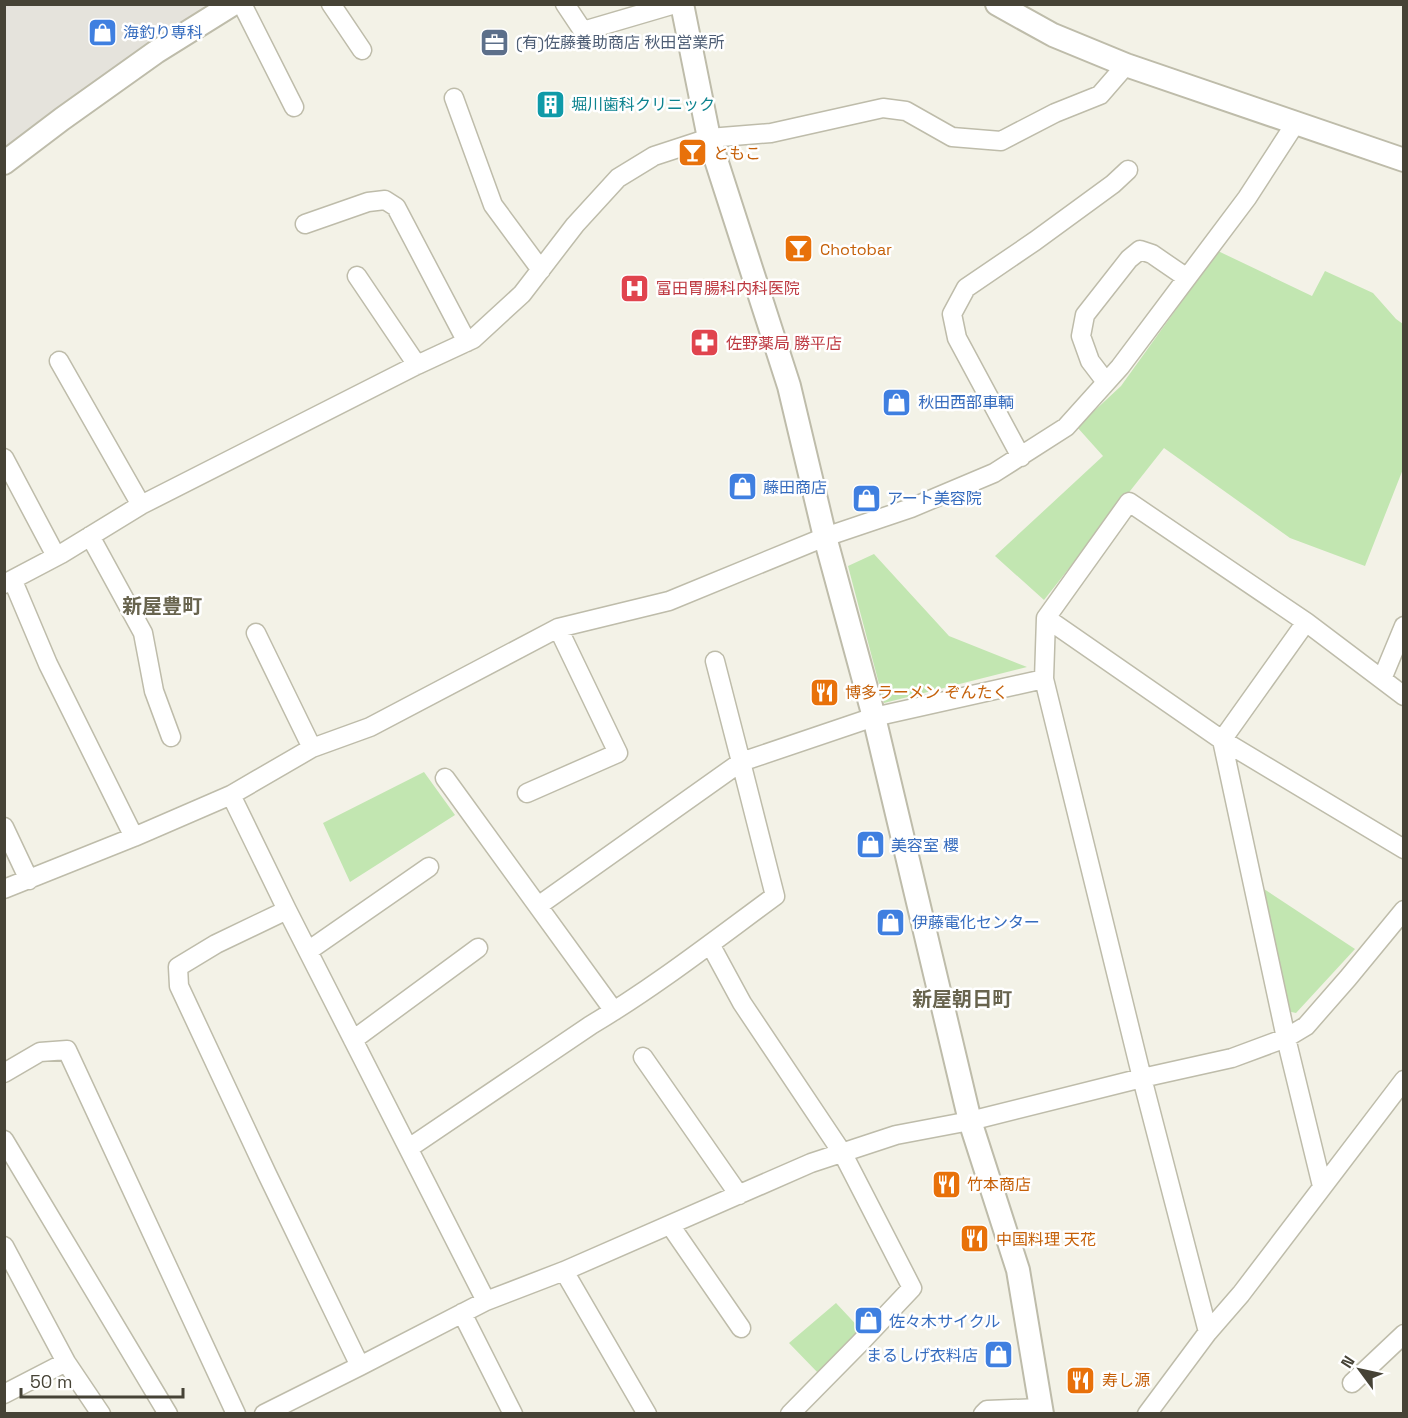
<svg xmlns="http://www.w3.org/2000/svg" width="1408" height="1418" font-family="'Space Grotesk','Noto Sans JP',sans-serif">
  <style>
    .industrial { fill: #e5e3dc }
    .green { fill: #c2e6b1 }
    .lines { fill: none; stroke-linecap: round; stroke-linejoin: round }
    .minor-casing { stroke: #bebcaa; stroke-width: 21 }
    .tertiary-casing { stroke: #bebcaa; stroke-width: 26 }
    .minor { stroke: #fff; stroke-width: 18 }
    .tertiary { stroke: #fff; stroke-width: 22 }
    .labels { text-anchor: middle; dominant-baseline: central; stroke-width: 5; stroke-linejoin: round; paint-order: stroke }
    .shop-label { font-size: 16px; fill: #366cbe; stroke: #fff; text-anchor: start }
    .service-label { font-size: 16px; fill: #4e5e75; stroke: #fff; text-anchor: start }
    .culture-label { font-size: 16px; fill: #0d838f; stroke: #fff; text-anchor: start }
    .food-label { font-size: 16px; fill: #c56008; stroke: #fff; text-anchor: start }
    .health-label { font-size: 16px; fill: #be3a42; stroke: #fff; text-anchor: start }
    .quarter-label { font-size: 20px; font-weight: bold; fill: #68644e; stroke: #fff }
  </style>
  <rect width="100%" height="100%" fill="#f3f2e7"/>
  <path class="industrial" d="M5 5H213L5 152Z"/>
  <path class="green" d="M1218 251 1312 296 1325 271 1373 293 1396 319 1403 324V469L1365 566 1290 538 1164 448 1044 600 995 556 1103 456 1077 427 1121 386Z
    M874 554 949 636 1027 667 884 703 848 566Z
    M424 772 455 815 350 882 323 823Z
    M1264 889 1355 949 1296 1013 1287 1011Z
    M836 1303 864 1333 819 1374 789 1343Z"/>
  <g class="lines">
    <defs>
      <path id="minor" d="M242 4 294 107
        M331 4 362 50
        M565 4 583 31 675 4
        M454 98 493 205 541 270
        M305 224 368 202 385 200 396 207 467 342
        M357 276 417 365
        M59 361 141 505
        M1106 382 1090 361 1081 336 1085 315 1129 259 1140 250 1152 254 1187 278
        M1021 457 957 338 952 314 966 288 1035 241 1113 184 1128 170
        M4 458 56 556
        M90 536 143 633 154 691 171 737
        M13 581 48 664 134 837
        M4 584 61 554 141 505 417 365 473 339 522 294 575 225 618 178 654 156 709 138 771 133 883 108 906 111 952 137 1001 141 1055 113 1100 95 1126 65
        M1046 618 1222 740 1404 849
        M1306 622 1222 740 1286 1038 1322 1186
        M256 633 312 748
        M1044 679 1142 1078 1208 1332
        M1382 679 1404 626
        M445 778 614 1011
        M527 793 618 753 558 628
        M231 795 287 910 486 1301
        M4 827 29 880
        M4 889 134 837 231 795 312 748 370 727 558 628 669 601 825 537 911 508 994 473 1066 427 1120 367 1247 198 1295 124
        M538 906 741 762 715 661
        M287 910 216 944 178 967 179 986 267 1174 360 1366
        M710 944 742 1003 843 1154 912 1288 859 1344 790 1414
        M308 951 429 867
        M353 1040 478 948
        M643 1057 739 1195
        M4 1073 40 1052 67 1050 236 1414
        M4 1140 168 1414
        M409 1148 591 1025C655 987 715 940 775 896L741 762 874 717 1044 679 1046 618 1129 502 1306 622 1404 696
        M670 1225 741 1328
        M4 1246 66 1362 101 1414
        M564 1271 647 1414
        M462 1313 513 1414
        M1352 1383 1404 1334
        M4 1394 66 1362
        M264 1414 360 1366 486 1301 564 1271 811 1163 896 1135 970 1121 1142 1078 1232 1058 1286 1038 1306 1026 1348 978 1404 910
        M983 1414 987 1410 1041 1408
        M1147 1414 1208 1332 1241 1294 1404 1080"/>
      <path id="tertiary" d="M682 4 709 138 789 386 825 537 874 717 970 1121 1018 1270 1042 1414
        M997 4 1053 35 1126 65 1404 160
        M4 163 62 119 156 52 233 4"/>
    </defs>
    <use href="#minor" class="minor-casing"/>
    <use href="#tertiary" class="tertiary-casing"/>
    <use href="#minor" class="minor"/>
    <use href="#tertiary" class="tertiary"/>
  </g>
  <defs>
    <symbol id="shop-square" viewBox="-11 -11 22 22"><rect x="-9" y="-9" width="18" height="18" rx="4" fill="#3f7fe0" stroke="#fff"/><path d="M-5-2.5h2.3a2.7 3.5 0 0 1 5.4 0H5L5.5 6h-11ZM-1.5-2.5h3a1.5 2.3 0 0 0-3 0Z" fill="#fff"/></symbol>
    <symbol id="office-square" viewBox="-11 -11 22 22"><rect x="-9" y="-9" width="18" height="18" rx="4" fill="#5c6f8a" stroke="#fff"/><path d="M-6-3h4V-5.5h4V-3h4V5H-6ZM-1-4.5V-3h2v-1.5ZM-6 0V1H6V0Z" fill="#fff"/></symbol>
    <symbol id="building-square" viewBox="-11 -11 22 22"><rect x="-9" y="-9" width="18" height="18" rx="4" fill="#0f9aa8" stroke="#fff"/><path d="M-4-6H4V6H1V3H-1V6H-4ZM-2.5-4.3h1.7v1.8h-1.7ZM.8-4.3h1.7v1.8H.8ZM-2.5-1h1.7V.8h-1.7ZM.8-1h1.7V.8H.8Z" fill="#fff"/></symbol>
    <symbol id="bar-square" viewBox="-11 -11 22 22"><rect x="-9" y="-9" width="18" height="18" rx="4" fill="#e8710a" stroke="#fff"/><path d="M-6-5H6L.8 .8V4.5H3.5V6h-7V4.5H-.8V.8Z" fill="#fff"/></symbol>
    <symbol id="hospital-square" viewBox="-11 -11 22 22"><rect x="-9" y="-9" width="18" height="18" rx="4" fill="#e0444e" stroke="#fff"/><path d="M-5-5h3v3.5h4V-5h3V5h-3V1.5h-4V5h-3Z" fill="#fff"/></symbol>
    <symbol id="pharmacy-square" viewBox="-11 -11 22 22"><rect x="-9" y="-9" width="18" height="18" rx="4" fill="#e0444e" stroke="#fff"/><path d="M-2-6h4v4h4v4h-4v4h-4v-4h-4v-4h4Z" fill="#fff"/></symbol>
    <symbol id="restaurant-square" viewBox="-11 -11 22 22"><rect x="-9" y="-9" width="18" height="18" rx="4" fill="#e8710a" stroke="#fff"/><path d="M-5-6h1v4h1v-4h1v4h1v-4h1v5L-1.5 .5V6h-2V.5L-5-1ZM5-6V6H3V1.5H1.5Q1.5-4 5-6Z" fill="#fff"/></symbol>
  </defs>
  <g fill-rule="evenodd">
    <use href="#shop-square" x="86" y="16" width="33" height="33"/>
    <use href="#office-square" x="478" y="26" width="33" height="33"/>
    <use href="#building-square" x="534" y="88" width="33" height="33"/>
    <use href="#bar-square" x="676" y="136" width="33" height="33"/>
    <use href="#bar-square" x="782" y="232" width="33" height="33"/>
    <use href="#hospital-square" x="618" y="272" width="33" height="33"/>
    <use href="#pharmacy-square" x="688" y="326" width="33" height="33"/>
    <use href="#shop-square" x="880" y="386" width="33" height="33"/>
    <use href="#shop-square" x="726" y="470" width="33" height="33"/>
    <use href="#shop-square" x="850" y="482" width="33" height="33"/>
    <use href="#restaurant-square" x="808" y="676" width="33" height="33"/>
    <use href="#shop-square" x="854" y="828" width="33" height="33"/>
    <use href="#shop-square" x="874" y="906" width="33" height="33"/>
    <use href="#restaurant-square" x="930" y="1168" width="33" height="33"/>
    <use href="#restaurant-square" x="958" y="1222" width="33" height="33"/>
    <use href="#shop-square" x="852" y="1304" width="33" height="33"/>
    <use href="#shop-square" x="982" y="1338" width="33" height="33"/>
    <use href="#restaurant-square" x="1064" y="1364" width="33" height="33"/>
  </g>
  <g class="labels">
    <g class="shop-label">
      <text x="123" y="32">海釣り専科</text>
      <text x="918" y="402">秋田西部車輌</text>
      <text x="763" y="487">藤田商店</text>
      <text x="887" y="498">アート美容院</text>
      <text x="891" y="845">美容室 櫻</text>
      <text x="912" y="922">伊藤電化センター</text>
      <text x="889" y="1321">佐々木サイクル</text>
      <text x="978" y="1355" text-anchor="end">まるしげ衣料店</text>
    </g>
    <g class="service-label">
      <text x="516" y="42">(有)佐藤養助商店 秋田営業所</text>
    </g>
    <g class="culture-label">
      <text x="571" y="104">堀川歯科クリニック</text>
    </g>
    <g class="food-label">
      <text x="713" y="153">ともこ</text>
      <text x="820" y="249">Chotobar</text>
      <text x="845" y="692">博多ラーメン ぞんたく</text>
      <text x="967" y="1184">竹本商店</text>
      <text x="996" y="1239">中国料理 天花</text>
      <text x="1102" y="1380">寿し源</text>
    </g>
    <g class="health-label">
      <text x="656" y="288">富田胃腸科内科医院</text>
      <text x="726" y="343">佐野薬局 勝平店</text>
    </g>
    <g class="quarter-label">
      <text x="162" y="606">新屋豊町</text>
      <text x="962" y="999">新屋朝日町</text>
    </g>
  </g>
  <rect width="1408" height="1418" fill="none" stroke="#464336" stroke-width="12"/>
  <g transform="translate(1360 1370) rotate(303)" stroke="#ffffff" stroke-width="4.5" paint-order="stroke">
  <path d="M0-4.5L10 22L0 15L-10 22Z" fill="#464336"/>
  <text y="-9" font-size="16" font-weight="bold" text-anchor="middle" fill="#464336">N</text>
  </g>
  <path d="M21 1388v9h162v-9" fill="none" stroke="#464336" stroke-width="3"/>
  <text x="30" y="1388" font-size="18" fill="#464336" stroke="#ffffff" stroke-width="4.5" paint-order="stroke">50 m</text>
</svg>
